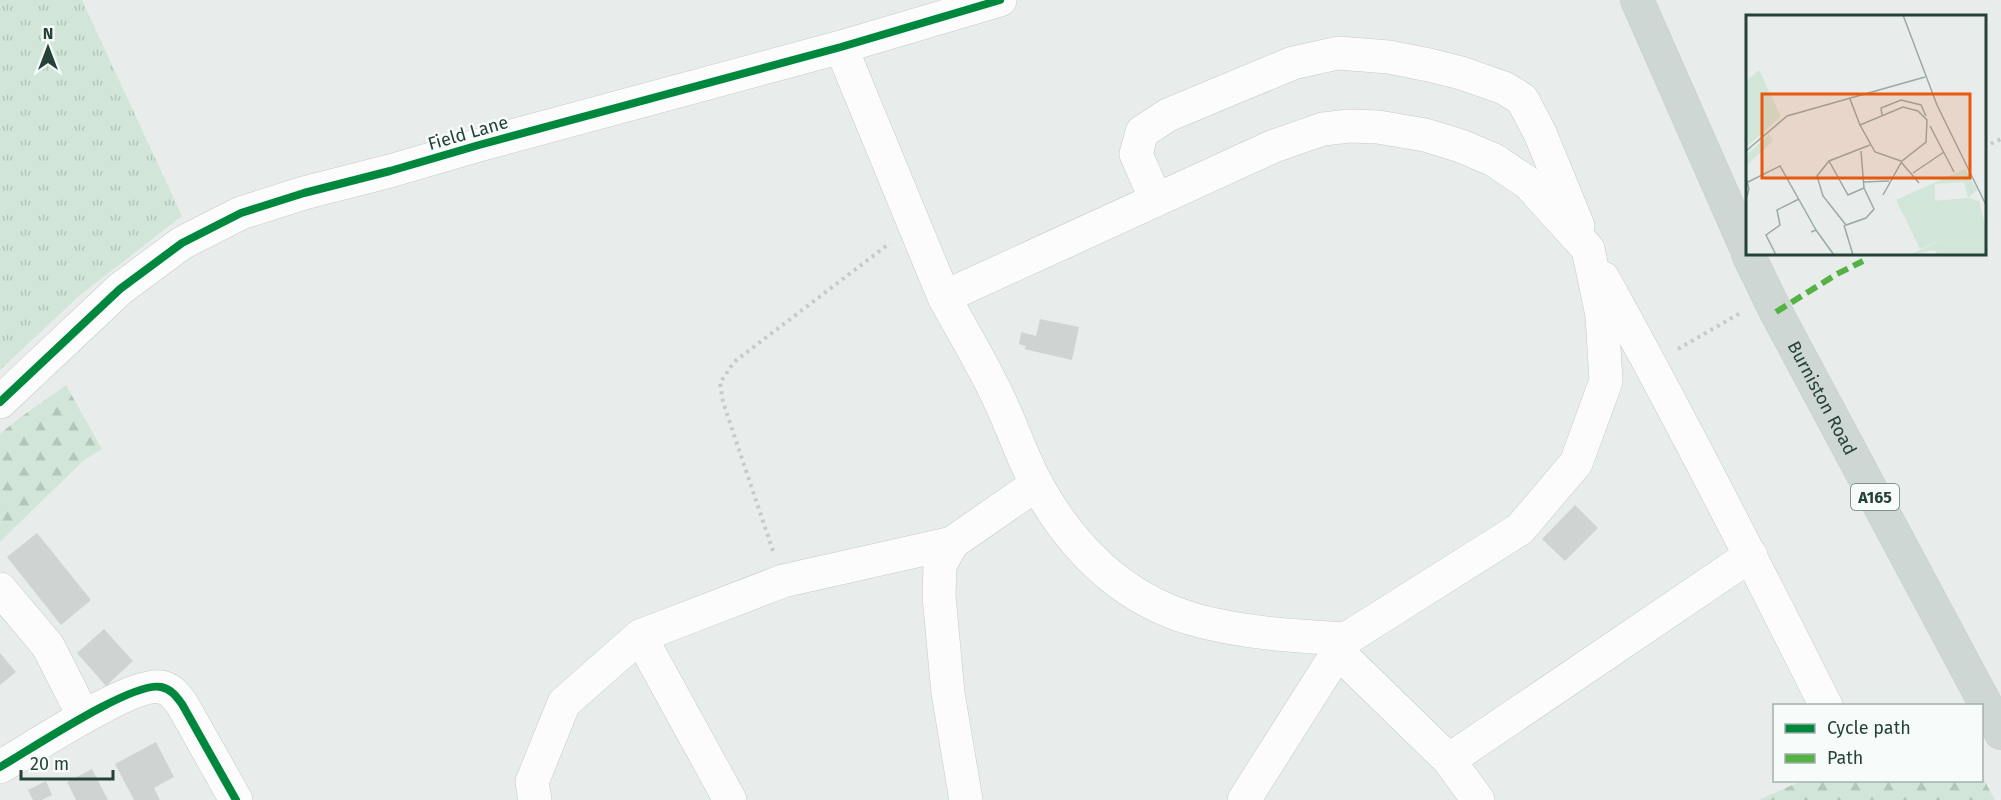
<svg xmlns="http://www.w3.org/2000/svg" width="2001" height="800" font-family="'Fira Sans',sans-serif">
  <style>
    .grass { fill: url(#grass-tufts) }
    .forest { fill: url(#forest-firs) }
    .building { fill: #cfd4d2 }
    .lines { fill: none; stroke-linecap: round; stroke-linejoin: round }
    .minor-casing { stroke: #c5cac8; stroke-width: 34 }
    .major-casing { stroke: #c3ccc9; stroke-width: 34 }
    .path { stroke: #c3ccca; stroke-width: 4; stroke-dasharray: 3 4.5; stroke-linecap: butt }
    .minor { stroke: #fcfcfc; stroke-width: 33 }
    .major { stroke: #cfd7d5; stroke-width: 33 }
    .quiet { stroke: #55b346; stroke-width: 6; stroke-dasharray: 12 6; stroke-linecap: butt }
    .cycleway-casing { stroke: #f7fbf9; stroke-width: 11 }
    .cycleway { stroke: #00873e; stroke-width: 8 }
    .labels { text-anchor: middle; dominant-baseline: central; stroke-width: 5; stroke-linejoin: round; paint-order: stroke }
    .shield { fill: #f7fbf9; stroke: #637a73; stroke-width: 1.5 }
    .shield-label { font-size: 16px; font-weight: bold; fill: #24423a }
    .street-label { font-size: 18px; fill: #24423a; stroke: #f7fbf9 }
    .inset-road { fill: none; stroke: #9aa9a4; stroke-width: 1.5 }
    .view { fill: #e8590c; fill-opacity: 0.15; stroke: #e8590c; stroke-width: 3 }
    .inset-edge { fill: none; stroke: #24423a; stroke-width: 3 }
  </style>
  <defs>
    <pattern id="grass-tufts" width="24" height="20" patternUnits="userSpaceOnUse" patternTransform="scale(1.5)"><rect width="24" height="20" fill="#d1e6d8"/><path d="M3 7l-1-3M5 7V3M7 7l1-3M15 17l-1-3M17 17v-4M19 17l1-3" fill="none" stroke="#b3c6ba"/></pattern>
    <pattern id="forest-firs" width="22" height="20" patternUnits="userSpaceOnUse" patternTransform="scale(1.5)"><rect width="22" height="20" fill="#d1e6d8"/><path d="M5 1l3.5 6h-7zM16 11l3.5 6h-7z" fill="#b3c6ba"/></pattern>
  </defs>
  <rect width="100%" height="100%" fill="#e8edeb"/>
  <path class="grass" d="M0 0H82L182 216 79 296 0 370Z"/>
  <path class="forest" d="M66 385 102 449 83 461 0 542V434L18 419Z
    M1982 776 1995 800H1758L1802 781 1982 780Z"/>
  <path class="building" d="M1040 319 1079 327 1072 360 1024 349 1026 346 1019 344 1021 332 1036 336Z
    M1575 505 1598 528 1565 561 1542 539Z
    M37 533 91 600 61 625 7 557Z
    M104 629 133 661 106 686 77 653Z
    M0 653 16 672 0 685Z
    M156 742 174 777 154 788 160 800H134L115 764Z
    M92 769 108 800H76L67 782Z
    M46 781 52 795 42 800H33L28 790Z"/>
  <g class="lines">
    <defs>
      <path id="minor" d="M841 47 944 297 1274 146 1323 129 1350 126 1378 127 1425 135 1461 146 1494 160 1528 183 1588 249 1602 315 1606 381 1576 463 1520 529 1346 639 1244 800
        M1156 200 1136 154 1142 132 1168 115 1293 63 1338 53 1389 57 1429 65 1461 73 1504 88 1522 99 1540 133 1578 226
        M1603 278C1681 419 1754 562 1826 706
        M944 297C962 330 982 363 998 397 1012 426 1022 457 1037 485 1072 548 1121 598 1192 619 1241 633 1294 636 1346 639
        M0 402 120 289 182 243 241 213 304 193 390 171 479 145 841 47 1000 0
        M952 543 940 565 939 596 948 693 966 800
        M0 589 48 646 84 717
        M640 636 730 800
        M1338 652 1449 760 1478 800
        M1449 760 1751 555
        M0 767C30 750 132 681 161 687 171 689 176 696 182 704L236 800
        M535 800 532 782 564 703 640 636 783 581 952 543 1037 484"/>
      <g id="major">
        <path d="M1637 0 1748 252"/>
        <path id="s1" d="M1748 254 1776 312 2001 733"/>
      </g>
    </defs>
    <use href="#minor" class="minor-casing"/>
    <use href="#major" class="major-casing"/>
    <path class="path" d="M1984 147 2001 139
      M1678 349 1742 312
      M773 551 723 402 720 383 734 362 890 243"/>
    <use href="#minor" class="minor"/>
    <use href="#major" class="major"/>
    <path class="quiet" d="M1776 312 1837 274 1863 261"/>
    <defs>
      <path id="cycleway" d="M0 402 120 289 182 243 241 213 304 193 390 171 479 145 841 47 1000 0
        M0 767C30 750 132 681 161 687 171 689 176 696 182 704L236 800"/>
    </defs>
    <use href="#cycleway" class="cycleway-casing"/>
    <use href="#cycleway" class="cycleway"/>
  </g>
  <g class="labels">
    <rect class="shield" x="1851" y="484" width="48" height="26" rx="4.5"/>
    <g class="shield-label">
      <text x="1875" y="497">A165</text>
    </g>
    <g class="street-label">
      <text transform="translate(468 133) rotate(-16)">Field Lane</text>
      <text stroke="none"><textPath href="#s1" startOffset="162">Burniston Road</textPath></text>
    </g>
  </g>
  <g transform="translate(1746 15)">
    <rect width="240" height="240" fill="#e8edeb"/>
    <path d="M13 55 35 102 0 132V66ZM222 183 233 186 240 213V240H191L189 235 163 240 207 220 196 207 179 212 174 198 159 203 154 194 173 187Z" fill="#d1e6d8"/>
    <path d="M23 119 27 126 0 151 2 139ZM219 154 231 175 222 183 218 167 189 169V186L154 194 150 185ZM203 196 207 220 174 234 159 203 174 198 179 211 196 207Z" fill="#d1e6d8"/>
    <path class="inset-road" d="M157 0 191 90 240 190M104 84 114 110 157 92 172 96 181 105 180 127 156 146 137 180M136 100 135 93 155 85 175 90 180 101M114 110 129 137 155 146M184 111 208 157M0 136 41 101 179 62M115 136 118 173 128 194 120 203 100 210 77 181 71 161 83 146 124 130M83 146 102 180 118 173M155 147 173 168M167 158 198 137M0 163 3 174 0 184M2 167 34 151 70 215 65 217M117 167 143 166M98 210 107 240M70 215 88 240M30 240 20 220 34 210 31 195 53 184"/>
    <path class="view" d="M16 79H224V163H16Z"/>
    <rect width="240" height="240" class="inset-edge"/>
  </g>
  <rect x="1773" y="704" width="210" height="78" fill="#f7fbf9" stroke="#a3b1ad" stroke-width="1.5"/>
  <rect x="1785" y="724" width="30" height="9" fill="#00873e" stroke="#a3b1ad" stroke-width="1.5"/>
  <text x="1827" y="734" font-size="18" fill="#24423a">Cycle path</text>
  <rect x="1785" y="754" width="30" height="9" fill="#55b346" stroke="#a3b1ad" stroke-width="1.5"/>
  <text x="1827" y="764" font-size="18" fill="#24423a">Path</text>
  <g transform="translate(48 48)" stroke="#f7fbf9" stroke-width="4.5" paint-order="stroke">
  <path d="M0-4.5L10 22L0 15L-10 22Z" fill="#24423a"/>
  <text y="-9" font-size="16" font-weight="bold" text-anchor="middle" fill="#24423a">N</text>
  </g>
  <path d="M21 770v9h92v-9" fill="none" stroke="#24423a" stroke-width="3"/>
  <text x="30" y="770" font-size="18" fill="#24423a" stroke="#f7fbf9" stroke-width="4.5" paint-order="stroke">20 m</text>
</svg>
